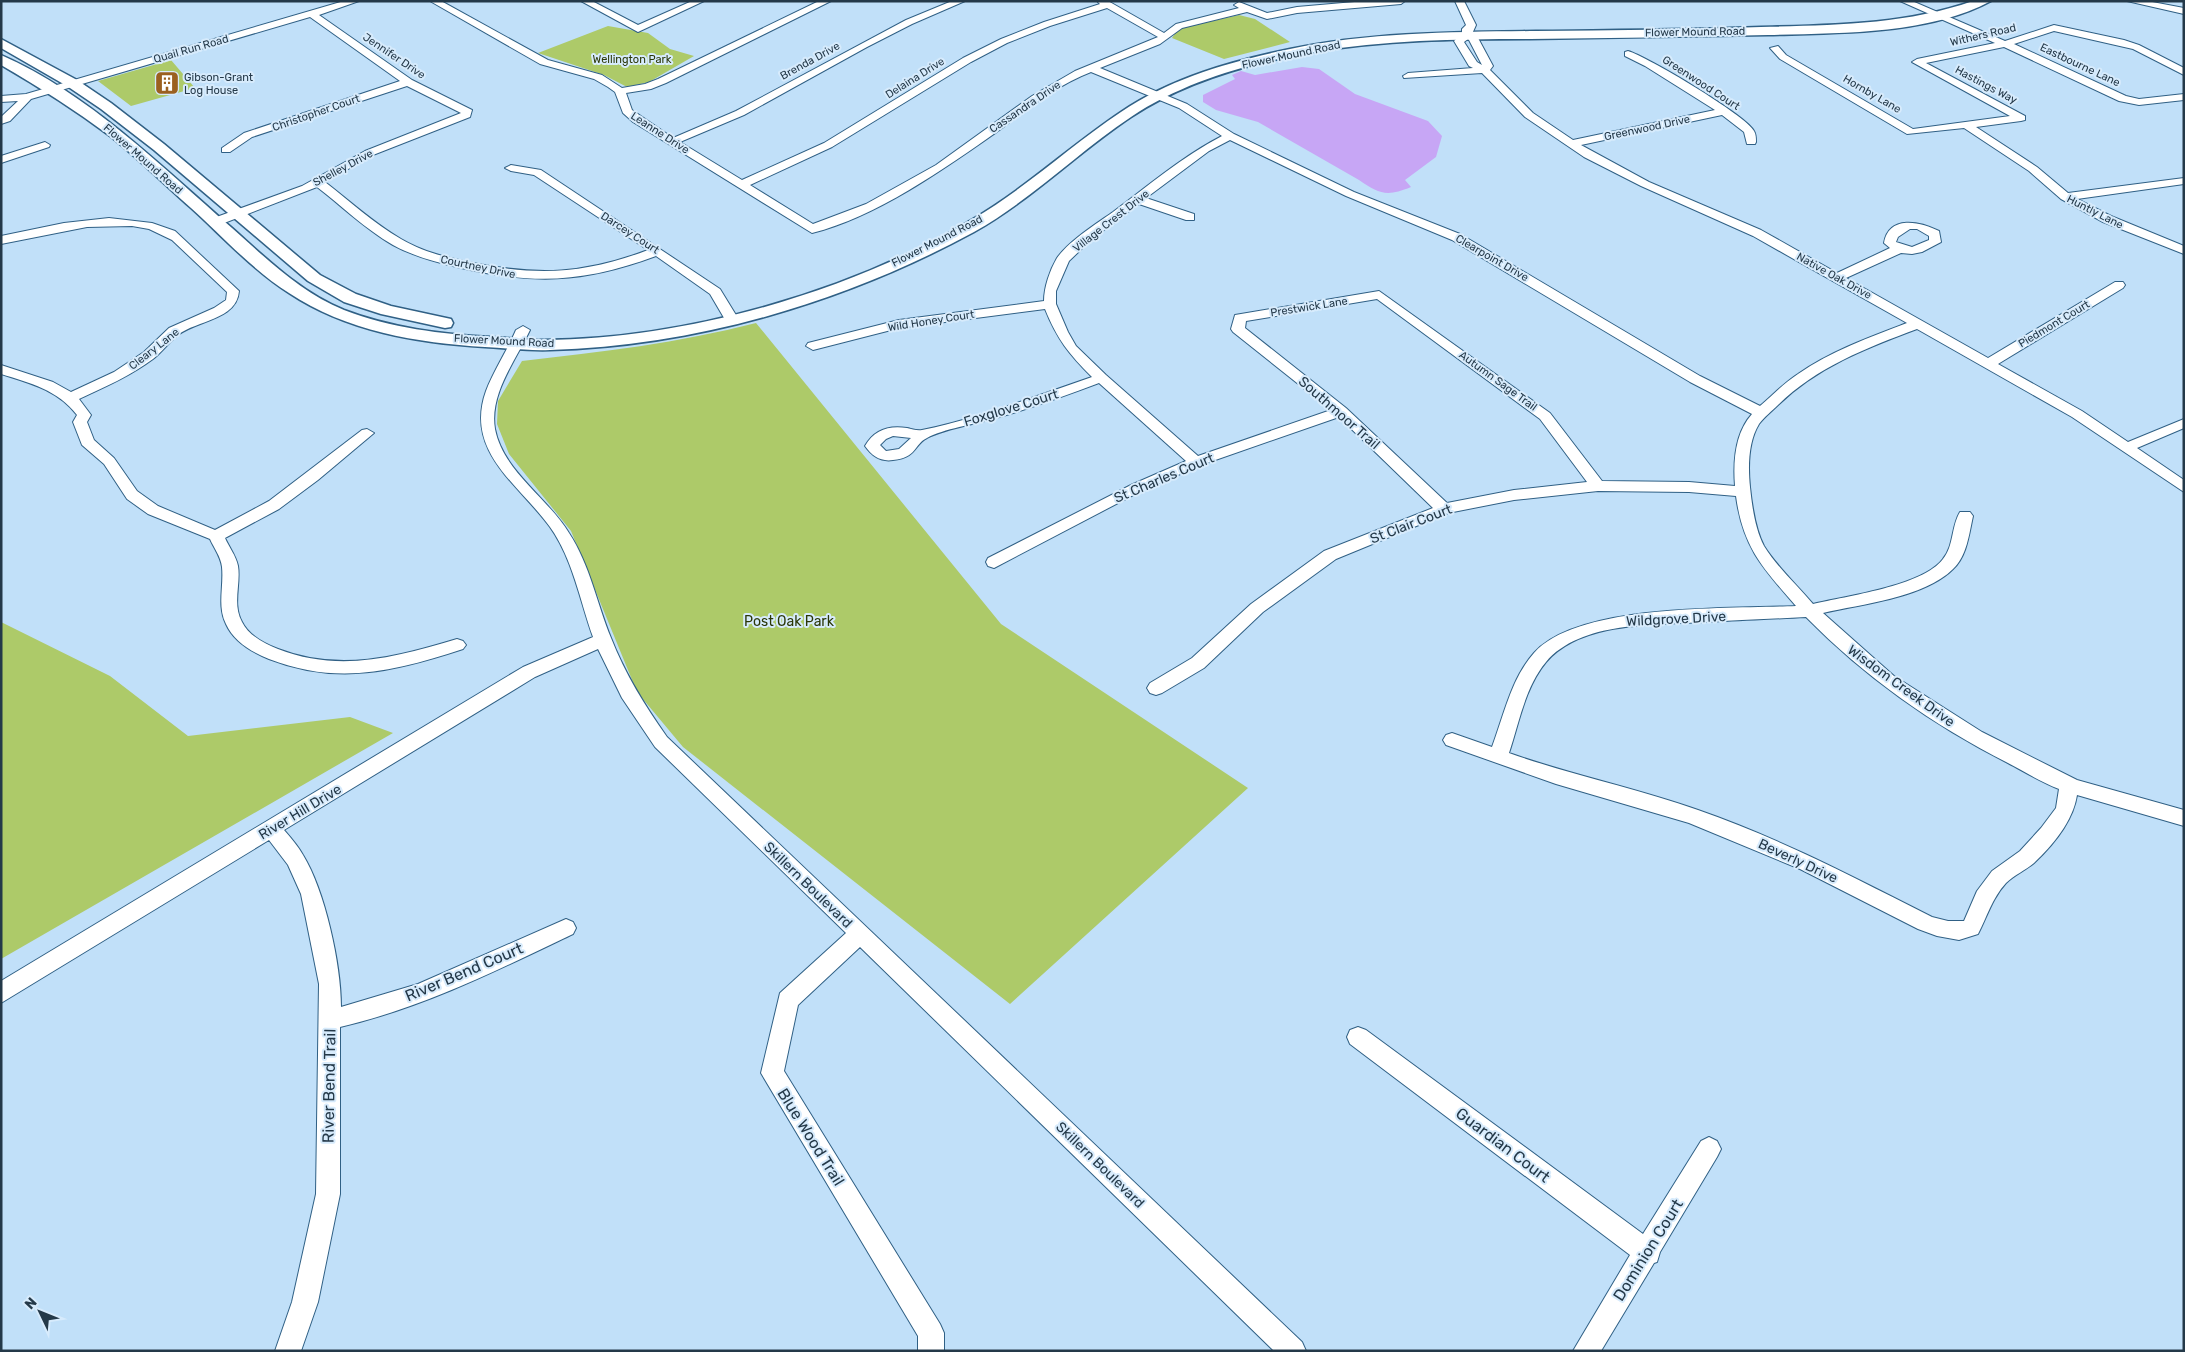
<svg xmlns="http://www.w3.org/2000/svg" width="2185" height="1352" font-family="Rubik,sans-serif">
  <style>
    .green { fill: #adca69 }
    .water { fill: #c7a6f5 }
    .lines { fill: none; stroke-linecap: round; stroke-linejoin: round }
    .minor-casing { stroke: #306085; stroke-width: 2 }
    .major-casing { stroke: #306085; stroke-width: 3 }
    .minor { fill: #fff; fill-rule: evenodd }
    .major { fill: #fff; fill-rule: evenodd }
    .labels { text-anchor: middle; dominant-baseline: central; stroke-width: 4; stroke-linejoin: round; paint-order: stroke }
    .far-street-label { font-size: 11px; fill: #243949; stroke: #d7ebfc }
    .far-park-label { font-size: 11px; fill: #2b3707; stroke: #d7ebfc }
    .far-poi-label { font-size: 11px; fill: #243949; stroke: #d7ebfc; text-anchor: start }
    .street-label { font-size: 14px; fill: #243949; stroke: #d7ebfc }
    .park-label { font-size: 14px; fill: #2b3707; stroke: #d7ebfc }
    .near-street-label { font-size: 16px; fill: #243949; stroke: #d7ebfc }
  </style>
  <rect width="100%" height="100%" fill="#c1e0f9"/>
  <path class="green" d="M1239 15 1255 19 1290 42 1224 59 1172 38 1178 29Z
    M608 26 648 33 670 49 694 56 649 82 627 87 604 75 538 53Z
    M171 60 195 88 131 106 98 81Z
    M756 323 1001 624 1248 788 1010 1004 683 747 637 692 571 531 509 454 497 424 498 401 522 361C601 352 679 343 756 323Z
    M1 622 110 676 188 736 350 717 393 733 1 959Z"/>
  <path class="water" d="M1302 67 1319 69 1355 94 1428 121 1442 136 1436 157 1405 180 1411 187C1387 197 1379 194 1359 180L1258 122 1216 110 1203 102V95L1235 79 1232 75 1241 71 1255 75Z"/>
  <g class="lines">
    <defs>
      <path id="minor" d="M344 1H359L319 15 412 80 472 110 470 117 373 155 325 182C350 201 373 223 401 239 423 252 448 258 473 263 538 276 585 274 648 250L534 175 511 171 505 168 511 165 541 170 720 289 739 320 737 323H727L710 294 656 256C583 283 533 285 457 267 435 262 413 256 393 245 365 229 342 206 317 187L219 225H211V219L302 186 365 151 461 113 407 86 252 137 230 152H222V148L244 133 400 81 310 17 31 99 10 121 1 124V117L18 101 1 102V96L26 94Z
        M430 1H441L548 60 602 75 622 88 645 84 658 79 819 1H831L666 83 651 89 626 93 632 110 673 138 736 111 906 20 952 1H965L912 24 867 47 744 115 680 142 742 180 824 143 963 58 1001 39 1044 22 1100 4 1097 1H1108L1164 33 1176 24 1239 8 1234 5 1239 2 1267 13 1297 7 1366 1H1405L1401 4 1297 13 1267 19 1247 12 1182 28 1160 44 1100 68 1187 104 1234 134 1354 192 1460 234 1700 376 1760 406C1773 395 1784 383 1798 374 1831 351 1870 337 1907 323L1753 236 1641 186 1584 157 1525 117 1482 73 1404 78 1403 76 1408 73 1473 68 1469 66 1454 41 1462 34V29L1466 25 1455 1H1464L1476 25 1472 34 1478 38 1493 66 1490 70 1533 113 1573 140 1715 110 1645 66 1625 56V52L1628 51C1646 56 1747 116 1754 131 1756 134 1756 139 1756 142L1755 144H1747L1744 132 1722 115 1581 145 1649 182 1761 230 1837 273 1890 248 1884 243C1889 214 1921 222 1939 231L1941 242 1922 252 1912 254 1901 253 1846 278 1988 358 2115 282H2123L2125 285 2123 288 1998 364 2082 411 2128 442 2184 419V428L2137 448 2184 480V492L2072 417 1917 329C1866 348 1817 367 1778 405 1772 411 1764 417 1759 424 1748 442 1748 467 1750 487 1752 506 1755 529 1764 546 1777 567 1797 585 1813 604 1846 596 1923 586 1943 559 1954 546 1951 527 1960 512H1970L1973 516C1969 534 1967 556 1953 569 1924 598 1861 604 1823 613L1894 676 1982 732 2077 780 2184 810V826L2077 795C2073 821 2053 845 2034 863 2026 870 2014 875 2006 883 1992 898 1987 917 1978 934L1959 940 1937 936 1918 929 1800 869 1689 823 1556 784 1446 745 1443 740 1446 735 1452 733 1492 747C1504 715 1511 679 1534 653 1578 603 1731 609 1796 606 1763 568 1743 548 1736 496L1689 492 1598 491 1514 500 1448 513 1336 559 1263 612 1204 668 1162 693 1156 695 1150 693 1147 688 1150 683 1192 658 1251 604 1324 551 1433 508 1339 417 1201 465 1141 491 994 568 988 566 986 562 988 558 1131 485 1186 461 1099 383C1064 396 1029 409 993 419 975 424 943 429 927 438 914 444 917 458 893 460 881 462 872 456 865 446 874 430 889 425 907 428 912 429 917 431 922 430 980 418 1036 396 1092 377 1069 354 1057 339 1045 309L899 328 813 350 806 346 808 343 899 320 1044 301C1044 287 1050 270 1057 258 1069 241 1096 224 1113 212 1148 186 1183 156 1222 136L1179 108 1091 72C1057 85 1027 109 998 131 944 169 876 217 812 233L633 122 623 113 615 92 608 87 594 79 540 64ZM1107 8 1158 37 1075 71 1032 96 936 165 866 204 813 224 750 185 832 147 971 62 1007 43 1050 26ZM1468 39 1469 40 1482 65 1477 62 1464 42ZM1230 140 1346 196 1452 240 1690 382 1752 414C1735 433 1733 461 1735 486L1689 482 1602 481 1550 413 1379 291 1235 315 1231 329 1233 332 1331 410 1198 456 1106 375 1076 346 1068 332 1056 304V291L1069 261 1092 239 1139 204 1186 220H1194V214L1146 198 1209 151ZM1910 229H1917L1929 236V240L1912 247 1896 242 1898 237ZM1377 299 1540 419 1587 482 1514 490 1447 503 1346 408 1245 328 1246 321ZM893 436 911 438 899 449 886 451 880 445 886 439ZM1806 617C1865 677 1933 725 2008 763 2025 772 2041 782 2059 789L2056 808 2041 828 2020 851 1992 871 1977 891 1964 921H1948L1932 917C1855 878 1779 838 1698 810 1636 788 1571 775 1509 753 1519 723 1525 687 1546 662 1581 621 1655 625 1704 622 1738 620 1772 619 1806 617Z
        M581 1H592L638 25 692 1H704L638 32Z
        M1900 1H1912L2005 41 2054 25 2124 40 2139 45 2184 68V75L2133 49 2054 31 2014 44 2126 96 2139 99 2184 94V100L2139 105 2119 101 2004 47 1926 63 2025 116V120L2021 121 1976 127 2037 167 2068 193 2184 178V184L2077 199 2111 216 2184 246V254L2103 222 2061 199 2029 171 1964 128 1907 134 1780 59 1770 48 1778 46 1786 55 1913 129 2010 116 1912 62 1917 59 1995 43Z
        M2127 1H2147L2184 8V14Z
        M45 142 50 145 49 147 1 163V156Z
        M109 218 152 223 175 231 239 291C237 320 197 320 178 335 169 342 162 352 153 359 130 376 105 387 79 399L91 415 87 422 94 440 114 458 137 491 158 506 215 530 269 501 362 430 367 429 374 433 318 480 279 509 225 538C229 547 236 556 238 566 241 584 232 604 242 622 248 635 265 644 278 649 339 673 397 657 457 639L463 641 466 645 463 649C396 671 338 686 269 659 252 652 234 642 226 624 217 606 224 587 222 567 221 557 214 548 210 539L148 514 127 499 104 464 82 445 73 422 77 415C58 390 30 383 1 374V365L53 382 71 392 114 372 144 352 169 328 214 308 226 300 227 292 172 240 149 229 132 226 87 227 1 244V236L64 223Z
        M523 326 530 330C516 360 489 394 495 429 503 471 548 498 569 533 590 565 597 604 611 638 625 674 645 706 667 737L1302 1342 1306 1351H1274L860 947 798 1005 784 1071 940 1324 944 1333V1351H918V1336L761 1073 780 993 846 933 655 747 622 698 598 649 535 677 284 830C291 838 298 846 303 855 325 891 341 964 341 1007L418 984 566 919 573 922 576 928 573 934C498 970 422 1008 340 1027V1194L318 1302 301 1351H275L292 1302 316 1194 319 984 301 894 288 865 269 840 1 1003V981L523 667 593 637C580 601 573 559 550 527 520 485 464 452 486 391 494 370 507 351 516 330Z
        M1358 1027 1366 1030 1643 1234 1701 1141 1709 1137 1717 1141 1721 1149 1717 1157 1660 1252 1657 1262 1654 1263 1601 1351H1573L1630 1255 1350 1044 1347 1037 1350 1030Z"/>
      <path id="major" d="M1973 1H1991C1928 35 1838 33 1768 35 1688 37 1609 38 1530 39 1457 39 1385 40 1314 52 1250 63 1185 81 1131 117 1077 153 1031 200 974 232 845 302 697 346 550 350 528 351 506 348 485 347 417 343 346 331 289 293 255 272 221 235 191 208 164 184 138 158 110 136 75 110 39 87 1 65V55C88 93 162 167 232 228 267 259 300 292 344 310 391 328 441 334 491 337 509 338 526 340 544 340 687 339 850 292 973 219 1026 188 1070 146 1121 112 1171 78 1232 61 1290 49 1371 32 1454 32 1536 31 1611 30 1686 30 1761 27 1833 25 1904 25 1973 1Z
        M1 39 77 80 111 103 164 144 320 275 356 294 391 306 451 319 453 323 451 327 445 328 381 314 344 302 308 281 154 150 101 109 67 86 1 48Z"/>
    </defs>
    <use href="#minor" class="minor-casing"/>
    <use href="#major" class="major-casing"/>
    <use href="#minor" class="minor"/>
    <use href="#major" class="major"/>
  </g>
  <defs>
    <symbol id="building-square" viewBox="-11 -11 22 22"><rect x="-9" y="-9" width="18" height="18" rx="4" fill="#9b6020" stroke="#d7ebfc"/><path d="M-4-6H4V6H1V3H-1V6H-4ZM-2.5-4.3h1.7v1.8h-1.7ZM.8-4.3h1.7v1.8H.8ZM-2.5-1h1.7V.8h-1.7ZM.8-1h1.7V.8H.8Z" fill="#fff"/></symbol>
  </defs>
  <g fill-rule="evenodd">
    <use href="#building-square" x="153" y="69" width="28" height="28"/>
  </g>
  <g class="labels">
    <g class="far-street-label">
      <text transform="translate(1695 32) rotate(-1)">Flower Mound Road</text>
      <text transform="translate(1983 35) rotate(-13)">Withers Road</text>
      <text transform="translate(191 49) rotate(-16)">Quail Run Road</text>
      <text transform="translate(1291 55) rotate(-12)">Flower Mound Road</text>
      <text transform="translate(394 56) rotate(34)">Jennifer Drive</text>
      <text transform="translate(810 61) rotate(-29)">Brenda Drive</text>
      <text transform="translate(2080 65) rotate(25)">Eastbourne Lane</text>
      <text transform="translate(915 78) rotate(-32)">Delaina Drive</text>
      <text transform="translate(1701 83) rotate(33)">Greenwood Court</text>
      <text transform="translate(1986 85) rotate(28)">Hastings Way</text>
      <text transform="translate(1872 94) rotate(30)">Hornby Lane</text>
      <text transform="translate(1025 107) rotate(-34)">Cassandra Drive</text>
      <text transform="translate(316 113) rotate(-19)">Christopher Court</text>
      <text transform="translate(1647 128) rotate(-12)">Greenwood Drive</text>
      <text transform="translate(660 133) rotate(33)">Leanne Drive</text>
      <text transform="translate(143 159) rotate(41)">Flower Mound Road</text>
      <text transform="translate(343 168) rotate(-28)">Shelley Drive</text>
      <text transform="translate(2095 212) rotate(27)">Huntly Lane</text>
      <text transform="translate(1111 221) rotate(-38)">Village Crest Drive</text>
      <text transform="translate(630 233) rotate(33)">Darcey Court</text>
      <text transform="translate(937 241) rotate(-27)">Flower Mound Road</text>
      <text transform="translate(1492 258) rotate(30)">Clearpoint Drive</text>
      <text transform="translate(478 267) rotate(12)">Courtney Drive</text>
      <text transform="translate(1834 276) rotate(29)">Native Oak Drive</text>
      <text transform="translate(1309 307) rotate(-9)">Prestwick Lane</text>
      <text transform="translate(931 321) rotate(-9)">Wild Honey Court</text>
      <text transform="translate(2054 324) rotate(-31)">Piedmont Court</text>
      <text transform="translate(504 341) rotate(3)">Flower Mound Road</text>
      <text transform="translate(154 349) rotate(-38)">Cleary Lane</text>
      <text transform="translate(1498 381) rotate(36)">Autumn Sage Trail</text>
    </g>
    <g class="far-park-label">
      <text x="632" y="59">Wellington Park</text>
    </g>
    <g class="far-poi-label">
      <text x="184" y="77">Gibson-Grant<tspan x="184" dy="13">Log House</tspan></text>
    </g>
    <g class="street-label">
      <text transform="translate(1011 408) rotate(-17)">Foxglove Court</text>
      <text transform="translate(1339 413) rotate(41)">Southmoor Trail</text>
      <text transform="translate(1164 478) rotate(-23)">St Charles Court</text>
      <text transform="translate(1411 524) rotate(-21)">St Clair Court</text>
      <text transform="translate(1676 619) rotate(-3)">Wildgrove Drive</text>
      <text transform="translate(1901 686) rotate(36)">Wisdom Creek Drive</text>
      <text transform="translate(300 812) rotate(-31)">River Hill Drive</text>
      <text transform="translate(1798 861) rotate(25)">Beverly Drive</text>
      <text transform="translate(808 885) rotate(44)">Skillern Boulevard</text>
      <text transform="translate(1100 1165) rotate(44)">Skillern Boulevard</text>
    </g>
    <g class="park-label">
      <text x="789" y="621">Post Oak Park</text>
    </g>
    <g class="near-street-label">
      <text transform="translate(464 972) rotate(-23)">River Bend Court</text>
      <text transform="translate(329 1086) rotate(-89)">River Bend Trail</text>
      <text transform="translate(811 1137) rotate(58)">Blue Wood Trail</text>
      <text transform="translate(1503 1145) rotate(37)">Guardian Court</text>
      <text transform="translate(1648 1250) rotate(-58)">Dominion Court</text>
    </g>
  </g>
  <rect width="2185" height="1352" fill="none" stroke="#243949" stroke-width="5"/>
  <g transform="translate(40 1312) rotate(313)" stroke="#d7ebfc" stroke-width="4" paint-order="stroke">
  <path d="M0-4L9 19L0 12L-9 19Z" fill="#243949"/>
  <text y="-8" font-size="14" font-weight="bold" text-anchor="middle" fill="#243949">N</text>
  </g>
</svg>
